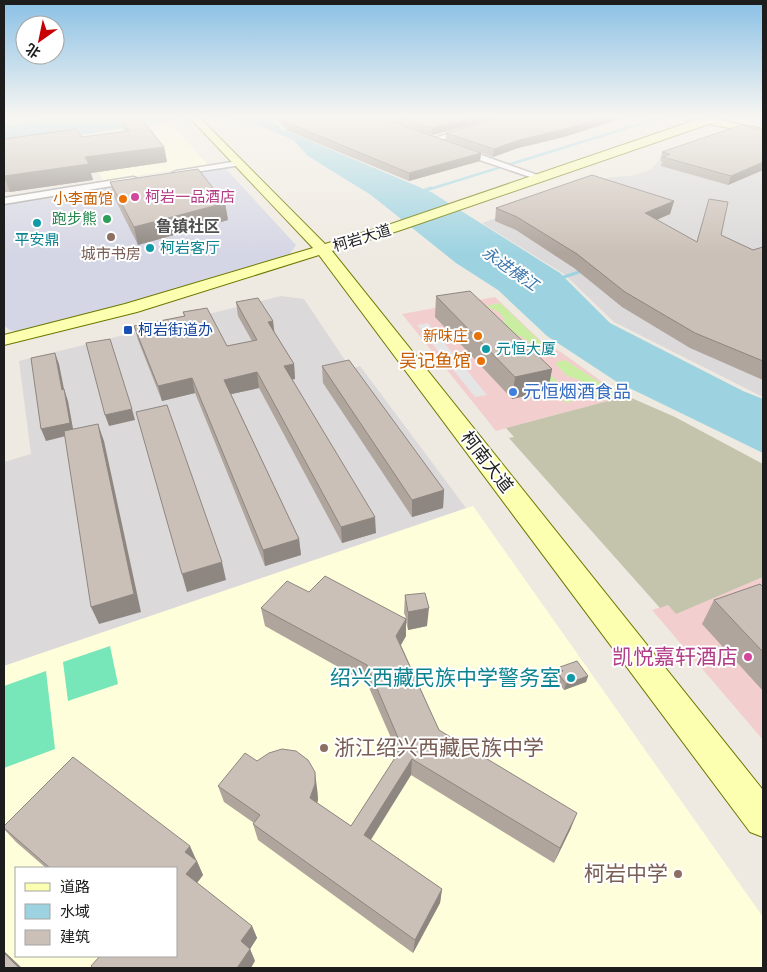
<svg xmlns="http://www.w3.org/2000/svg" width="767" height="972" font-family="Signika,'Noto Sans SC',sans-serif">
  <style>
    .residential { fill: #dbd9d9 }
    .commercial { fill: #f2cfce }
    .education { fill: #fffeda; fill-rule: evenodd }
    .construction { fill: #c4c4ac }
    .grass { fill: #c9eea2 }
    .pitch { fill: #77e6b9 }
    .parking { fill: #e5e5e5 }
    .plaza { fill: #d5d6e5 }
    .water { fill: #9dd3e1 }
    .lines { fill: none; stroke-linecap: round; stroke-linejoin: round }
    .stream-far1 { stroke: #9dd3e1; stroke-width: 2.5 }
    .stream { stroke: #9dd3e1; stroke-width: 3 }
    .street-casing { stroke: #a4a4a4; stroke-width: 3 }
    .secondary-casing { stroke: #6c7700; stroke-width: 2 }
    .street { fill: #fff; fill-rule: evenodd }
    .secondary { fill: #fcffaf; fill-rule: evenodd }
    .wall { fill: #afa59d }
    .shaded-wall { fill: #8e8680 }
    .building { fill: #cbc0b7; stroke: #8e8680 }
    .hotel-dot { fill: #d1479c; stroke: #fff; stroke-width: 2 }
    .food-dot { fill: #e8710a; stroke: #fff; stroke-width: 2 }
    .leisure-dot { fill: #2e9e5b; stroke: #fff; stroke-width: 2 }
    .culture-dot { fill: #0f9aa8; stroke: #fff; stroke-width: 2 }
    .education-dot { fill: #8d6e63; stroke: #fff; stroke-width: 2 }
    .transit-dot { fill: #1a4fb4; stroke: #fff; stroke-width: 2 }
    .shop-dot { fill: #3f7fe0; stroke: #fff; stroke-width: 2 }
    .labels { text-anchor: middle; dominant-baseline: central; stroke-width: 4; stroke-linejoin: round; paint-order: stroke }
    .far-hotel-label { font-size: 15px; fill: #b23c85; stroke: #fff; text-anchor: start }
    .far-food-label { font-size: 15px; fill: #c56008; stroke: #fff; text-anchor: end }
    .far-leisure-label { font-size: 15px; fill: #27864d; stroke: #fff; text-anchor: end }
    .far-street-label { font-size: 15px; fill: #1d1d1d; stroke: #fff }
    .far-culture-label { font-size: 15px; fill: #0d838f; stroke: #fff; text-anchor: start }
    .far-education-label { font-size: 15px; fill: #785e54; stroke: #fff }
    .far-transit-label { font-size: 15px; fill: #164399; stroke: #fff; text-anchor: start }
    .far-quarter-label { font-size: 16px; font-weight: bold; fill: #505050; stroke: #fff }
    .far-water-label { font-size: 16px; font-style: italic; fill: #3f77ac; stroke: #fff }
    .food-label { font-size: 18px; fill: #c56008; stroke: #fff; text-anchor: end }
    .shop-label { font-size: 18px; fill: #366cbe; stroke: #fff; text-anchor: start }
    .street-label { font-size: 18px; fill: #1d1d1d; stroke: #fff }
    .near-hotel-label { font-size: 21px; fill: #b23c85; stroke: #fff; text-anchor: end }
    .near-culture-label { font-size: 21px; fill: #0d838f; stroke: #fff; text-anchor: end }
    .near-education-label { font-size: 21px; fill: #785e54; stroke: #fff; text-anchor: start }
  </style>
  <rect width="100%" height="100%" fill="#efeae1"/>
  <path class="residential" d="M735 130 763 136V397L614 322 564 274 482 223 610 177 631 176 646 171 651 169 659 161Z
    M281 296 304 299 351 369 360 366 466 508 4 666V462L31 454 19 361Z"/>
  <path class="commercial" d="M495 297 541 341 561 352 608 386 627 396 496 431 402 314Z
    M763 577V740L652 610 668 605 677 613Z"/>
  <path class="education" d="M164 125 166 127 173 126 208 165 103 181 81 137Z
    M473 506 763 917V968H4V666ZM16 868H176V956H16Z"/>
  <path class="construction" d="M627 396 675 417 763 464V577L676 614 668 605 660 608 509 438 514 437 506 428Z"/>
  <path class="grass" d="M500 303 547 348 538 350C533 346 527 340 522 337 514 333 506 332 503 322L505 320 499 312 486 306Z
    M565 360 605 386 623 395 601 401 582 381 566 375 555 363Z
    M541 375H551L575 400 566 403Z"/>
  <path class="pitch" d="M110 646 118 684 68 701 63 662Z
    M46 671 55 749 4 768V686Z"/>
  <path class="parking" d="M428 323 487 395 475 397 417 325Z"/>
  <path class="plaza" d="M225 168 296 245 289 255 281 259 140 302 21 332 10 330 4 326V204Z"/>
  <path class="water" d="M51 118H180L76 136 4 153V126Z
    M228 118H270L282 129 431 192 560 273 610 323 743 391 763 399V453L617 382 547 336 498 290 456 263 371 195 308 156 293 140 256 124Z"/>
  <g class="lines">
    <path class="stream-far1" d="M427 190 659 118"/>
    <path class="stream" d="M419 192 431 188
      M558 279 585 270"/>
    <defs>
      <path id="street" d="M504 118H513L434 142 427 140Z
        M456 148H462L543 177 536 179 456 152Z
        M238 161 242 163 241 165 176 175 172 173 176 171Z
        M133 177 136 178V182L4 204V198Z"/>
      <path id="secondary" d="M190 118H200L325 244 388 225 702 118H720L719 120 763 129V135L709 124 398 231 332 251 763 790V837L750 832 319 255 137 312 4 345V335L125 304 313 248Z"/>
    </defs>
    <use href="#street" class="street-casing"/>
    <use href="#secondary" class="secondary-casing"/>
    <use href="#street" class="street"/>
    <use href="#secondary" class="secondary"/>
  </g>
  <path class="wall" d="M275 118H498L432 135 397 123 481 153 480 161 409 181 288 131Z
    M499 118H624L564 137 518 148 493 157 446 140V133Z
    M121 119 164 147 167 162 91 173 93 180 10 192H4V139L82 137 124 132Z
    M763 130V170L728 185 661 166 662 161H660L662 152Z
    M110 182 225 203 228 220 138 245 115 199Z
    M674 201 670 214 657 220 696 242 721 235 753 250 763 247V380L690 348 622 307 574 268 516 230 495 221 496 208Z
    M436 296 552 369 548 391 512 399 435 317Z
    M236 302 275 333 294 364 295 379H292L376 533 342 543 259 388 231 394 299 539 301 555 265 566 195 393 162 401 138 340 134 326 184 316 183 312 227 346 252 341 238 316Z
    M322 366 444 490 443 508 412 517 323 383Z
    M763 587V691L702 624 714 600Z
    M309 592 406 618 404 613 405 595 427 626 408 630 406 622V636L401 645 439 730 571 828 554 863 411 775 371 840 442 889 440 903 413 953 258 840 253 824 254 823 224 802 218 786 257 761 317 788 318 800 317 803 351 826 398 754 367 683 265 626 261 608Z
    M560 667 588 676 586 682 564 690 556 679Z
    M4 829 197 861 203 875 197 883 252 926 257 938 250 949 255 961 176 868H46L16 842Z"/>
  <path class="shaded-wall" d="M471 118H498L432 135V128Z
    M603 118H624L564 137 518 148 493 157 494 149 519 140Z
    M164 147 167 162 91 173 93 180 10 192 4 176 85 157Z
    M481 153 480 161 409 181V173Z
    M763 162V170L728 185 731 176Z
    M674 201 670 214 641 226 645 213Z
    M225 203 228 220 138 245 134 227Z
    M273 321 275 336 268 322Z
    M55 353 59 364 64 389 68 401 74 434 46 441 41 429 62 390Z
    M294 364 295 379 286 381 284 366Z
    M552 369 548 391 512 399 515 377Z
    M257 372 259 388 227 395 224 380Z
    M192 378 195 393 162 401 158 386Z
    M132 409 135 420 109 426 105 415Z
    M98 424 104 441 141 612 99 624 91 607Z
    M444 490 443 508 412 517V500Z
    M375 517 376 533 342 543 341 527Z
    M299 539 301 555 265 566 263 550Z
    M222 562 226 580 187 592 182 574Z
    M429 608 427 626 408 630V612Z
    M406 619V636L396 653V636Z
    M588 676 586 682 564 690 566 684Z
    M412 759 411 775 364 850V835Z
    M315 772 317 788 318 800 313 814 310 798Z
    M577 813 571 828 554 863 560 848Z
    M190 846 203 875 193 888 186 874 185 852Z
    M442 889 440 903 413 953 415 940Z
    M252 926 257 938 247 954 241 941Z
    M250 949 255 961 251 968H237Z
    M4 951 22 968H19L4 953Z"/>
  <path class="building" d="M134 118H141L164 147 85 157 89 164 4 176V139L76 129 82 137 129 131 121 119Z
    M282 118H381L481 153 409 173 288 123Z
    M402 118H471L432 128Z
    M499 118H603L565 129 519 140 494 149 446 133Z
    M741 125 763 130V162L731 176 663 157 670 154 662 152Z
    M198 169 225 203 134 227 110 182Z
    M592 175 674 201 645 213 697 242 709 199 728 202 721 235 753 250 763 247V361L695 333 625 292 577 254 517 217 496 208Z
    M470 291 552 369 515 377 436 296Z
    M258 298 273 321 268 322 294 364 284 366 375 517 341 527 257 372 224 380 299 539 263 550 192 378 158 386 134 326 185 316 183 312 207 308 227 346 257 340 236 302Z
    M110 339 132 409 105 415 86 343Z
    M55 353 62 390 64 389 70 423 41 429 31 358Z
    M349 360 444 490 412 500 322 366Z
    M167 405 222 562 182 574 136 412Z
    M98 424 134 594 91 607 64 431Z
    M325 576 406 619 396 636 439 730 577 813 560 848 412 759 364 835 442 889 415 940 253 824 260 815 218 786 245 753 257 761 269 753 282 749 296 751 308 760 315 772V784L310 798 351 826 402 747 367 665 261 608 287 581 309 592Z
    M760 584 763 587V652L714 600Z
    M425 593 429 608 408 612 405 595Z
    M577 661 588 676 566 684 558 673 563 671 560 667Z
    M73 757 190 846 185 852 197 861 186 874 252 926 241 941 250 949 237 968H93L91 966 100 956H176V868H50L4 828V826Z
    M4 953 19 968H4Z"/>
  <linearGradient id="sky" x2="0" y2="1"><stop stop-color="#8ac0e5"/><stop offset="0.46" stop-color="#f8f6f2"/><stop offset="1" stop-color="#f8f6f2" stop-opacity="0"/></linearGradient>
  <rect width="767" height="254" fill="url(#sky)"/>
  <g class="hotel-dot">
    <circle cx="135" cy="197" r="5"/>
    <circle cx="748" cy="657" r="5"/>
  </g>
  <g class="food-dot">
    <circle cx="123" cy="199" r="5"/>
    <circle cx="478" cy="336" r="5"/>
    <circle cx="481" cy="361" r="5"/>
  </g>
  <circle class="leisure-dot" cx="107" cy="219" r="5"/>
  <g class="culture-dot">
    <circle cx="37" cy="223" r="5"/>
    <circle cx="150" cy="248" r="5"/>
    <circle cx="486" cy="349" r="5"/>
    <circle cx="571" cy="678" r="5"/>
  </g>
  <g class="education-dot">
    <circle cx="111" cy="237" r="5"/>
    <circle cx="324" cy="748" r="5"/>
    <circle cx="678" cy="874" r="5"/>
  </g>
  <rect class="transit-dot" x="123" y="325" width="10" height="10" rx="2.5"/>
  <circle class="shop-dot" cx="513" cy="392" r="5"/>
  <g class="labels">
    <g class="far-hotel-label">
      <text x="145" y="197">柯岩一品酒店</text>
    </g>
    <g class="far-food-label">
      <text x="113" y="199">小李面馆</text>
      <text x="468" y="336">新味庄</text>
    </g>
    <g class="far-leisure-label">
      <text x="97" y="219">跑步熊</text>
    </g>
    <g class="far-street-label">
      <text transform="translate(362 238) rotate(-17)">柯岩大道</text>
    </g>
    <g class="far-culture-label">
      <text x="37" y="240" text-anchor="middle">平安鼎</text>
      <text x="160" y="248">柯岩客厅</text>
      <text x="496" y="349">元恒大厦</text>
    </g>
    <g class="far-education-label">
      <text x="111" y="254">城市书房</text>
    </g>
    <g class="far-transit-label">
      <text x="138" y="330">柯岩街道办</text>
    </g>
    <g class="far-quarter-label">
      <text x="188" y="227">鲁镇社区</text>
    </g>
    <g class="far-water-label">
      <text transform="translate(510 269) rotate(35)">永进横江</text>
    </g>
    <g class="food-label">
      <text x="471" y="361">吴记鱼馆</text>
    </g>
    <g class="shop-label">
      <text x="523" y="392">元恒烟酒食品</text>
    </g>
    <g class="street-label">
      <text transform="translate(487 462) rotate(52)">柯南大道</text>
    </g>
    <g class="near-hotel-label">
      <text x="738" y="657">凯悦嘉轩酒店</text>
    </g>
    <g class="near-culture-label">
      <text x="561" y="678">绍兴西藏民族中学警务室</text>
    </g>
    <g class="near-education-label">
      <text x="334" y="748">浙江绍兴西藏民族中学</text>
      <text x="668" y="874" text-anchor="end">柯岩中学</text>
    </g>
  </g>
  <rect width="767" height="972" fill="none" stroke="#1d1d1d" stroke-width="10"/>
  <rect x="15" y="867" width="162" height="90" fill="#ffffff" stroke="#a5a5a5"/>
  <rect x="25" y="883" width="25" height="8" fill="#fcffaf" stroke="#a5a5a5"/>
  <text x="60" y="892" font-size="15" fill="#1d1d1d">道路</text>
  <rect x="25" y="904" width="25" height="15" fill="#9dd3e1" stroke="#a5a5a5"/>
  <text x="60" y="917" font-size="15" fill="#1d1d1d">水域</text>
  <rect x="25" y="930" width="25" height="15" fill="#cbc0b7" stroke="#a5a5a5"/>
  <text x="60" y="942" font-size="15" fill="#1d1d1d">建筑</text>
  <g transform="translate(40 40) rotate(213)"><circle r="24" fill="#ffffff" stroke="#a5a5a5"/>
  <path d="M0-4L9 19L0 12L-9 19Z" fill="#c90003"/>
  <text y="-8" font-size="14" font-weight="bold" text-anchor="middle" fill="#1d1d1d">北</text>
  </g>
</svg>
